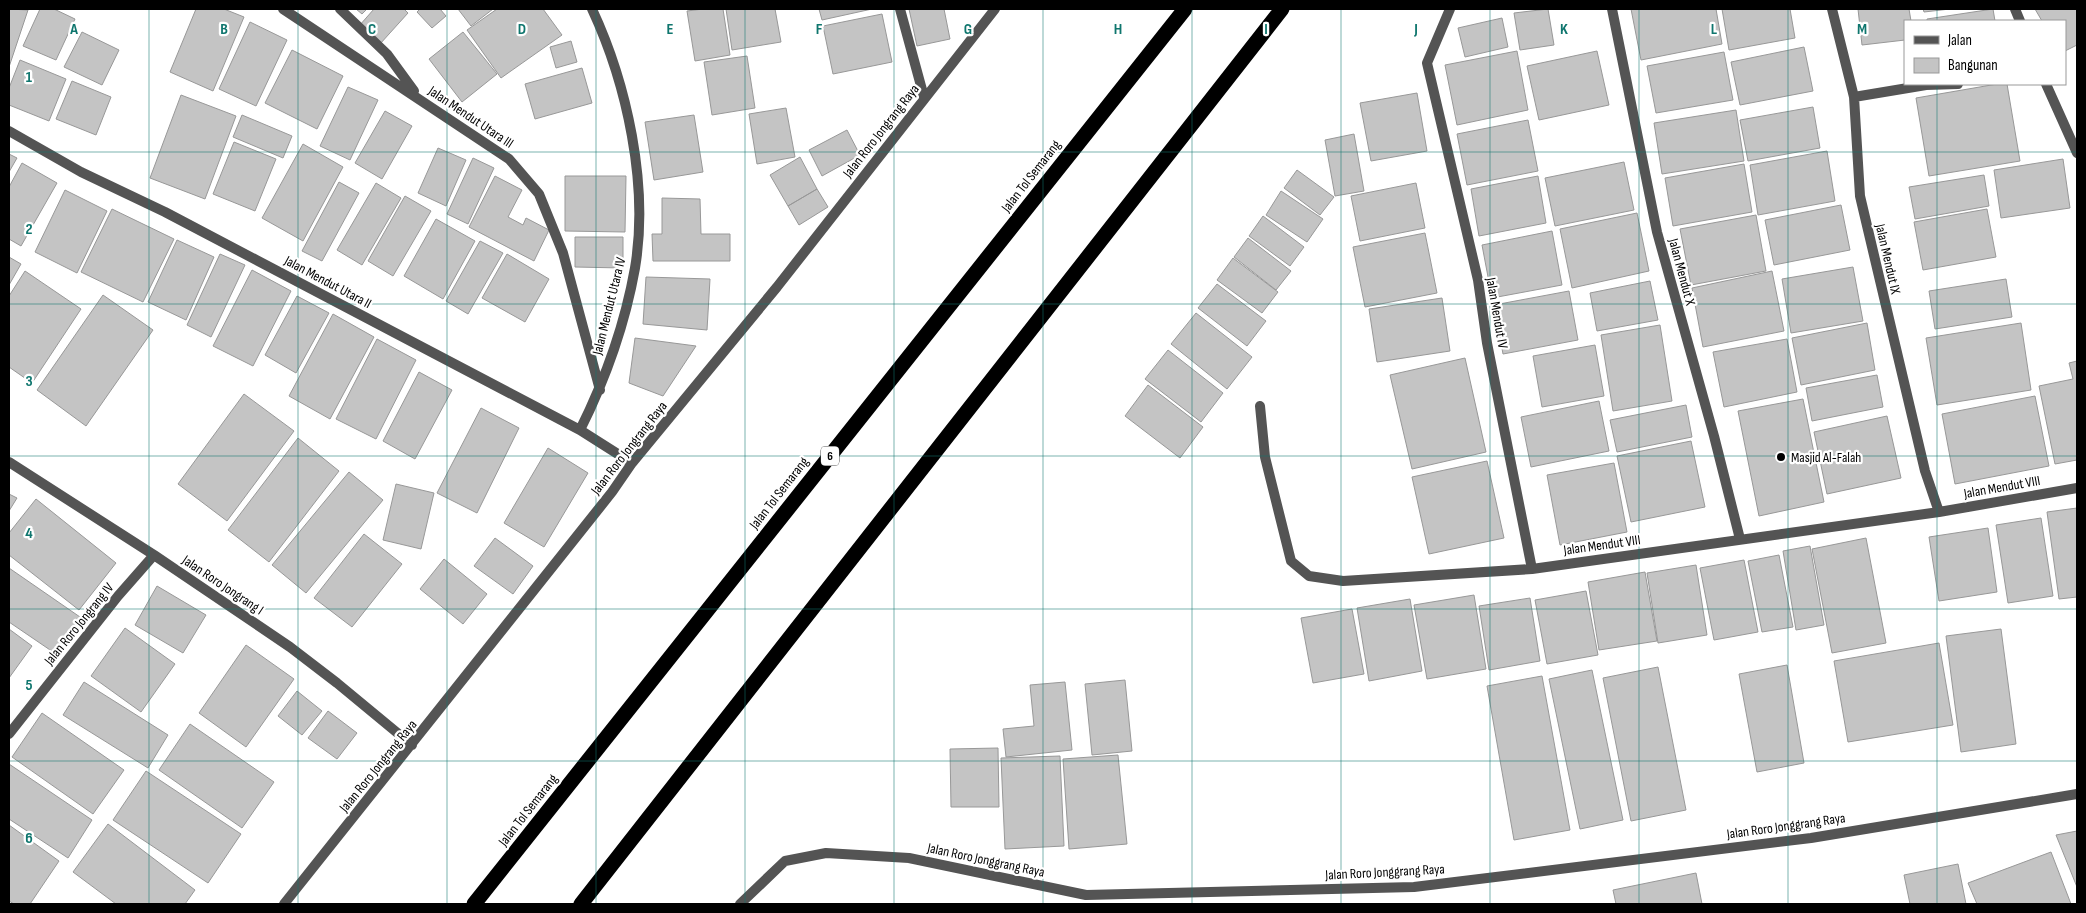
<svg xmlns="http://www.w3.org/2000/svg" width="2086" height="913" font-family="'Sofia Sans Condensed',sans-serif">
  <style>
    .building { fill: #c4c4c4; stroke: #989898 }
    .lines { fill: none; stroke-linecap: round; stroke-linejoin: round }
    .minor { stroke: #545454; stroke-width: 10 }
    .motorway { stroke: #000; stroke-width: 15 }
    .grid { fill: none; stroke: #0f766e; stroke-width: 1; stroke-opacity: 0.55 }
    .poi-dot { fill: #000; stroke: #fff; stroke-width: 2 }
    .labels { text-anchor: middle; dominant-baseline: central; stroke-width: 4.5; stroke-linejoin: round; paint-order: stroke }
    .shield { fill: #fff; stroke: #4c4c4c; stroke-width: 1 }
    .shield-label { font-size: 12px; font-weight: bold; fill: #000 }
    .street-label { font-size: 14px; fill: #000; stroke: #fff }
    .poi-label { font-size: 14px; fill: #000; stroke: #fff; text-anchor: start }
    .grid-label { font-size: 16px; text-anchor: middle; font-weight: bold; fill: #0f766e; stroke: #fff; stroke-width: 4.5; stroke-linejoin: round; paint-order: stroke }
  </style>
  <rect width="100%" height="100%" fill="#fff"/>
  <path class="building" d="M9 9 28 10 9 67Z
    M40 9H54L75 19 56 60 23 46Z
    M196 9H224L244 17 213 91 170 72Z
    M356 9H367L362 14Z
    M374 9H404L408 13 380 44 359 26Z
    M420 9H440L446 16 432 28 417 12Z
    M458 9H493L471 26Z
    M497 9H543L562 35 501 78 467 30Z
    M703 9H723L730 55 695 61 687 11Z
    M726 9H775L781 42 732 50Z
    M819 9H872L822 20Z
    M909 9H944L950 39 917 46Z
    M1548 9 1554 45 1520 50 1514 13Z
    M1631 9H1716L1722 44 1641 60Z
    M1722 9H1790L1795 38 1729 50Z
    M1858 9H1909L1911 21H1905V40L1862 45Z
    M1923 9H1950L1924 12Z
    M1993 9 1995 21H1927V19Z
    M2035 9H2077V45L2065 51V21H2042Z
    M882 14 892 62 833 74 823 26Z
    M1502 18 1508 47 1465 57 1458 28Z
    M250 22 287 40 256 106 219 89Z
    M82 32 119 50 102 85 64 67Z
    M463 32 497 74 462 102 429 59Z
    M571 41 577 62 556 68 550 47Z
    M1804 47 1813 91 1740 105 1731 62Z
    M292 50 343 76 317 129 265 103Z
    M1517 51 1528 110 1457 125 1445 65Z
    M1597 51 1609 105 1539 120 1527 66Z
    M1724 52 1733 100 1656 113 1647 66Z
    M747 56 755 108 712 115 704 62Z
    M20 60 66 79 49 121 9 105V88Z
    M582 68 592 103 535 119 525 84Z
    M72 81 111 97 96 135 56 119Z
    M1997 84H2007L2020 161 1929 176 1916 98Z
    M348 87 378 100 350 160 320 146Z
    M1417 93 1427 151 1371 161 1360 103Z
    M181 95 236 116 205 199 150 178Z
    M1813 107 1820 148 1748 161 1740 120Z
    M786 108 795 157 757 164 749 114Z
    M1736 110 1744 161 1662 174 1654 123Z
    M385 111 412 126 382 179 355 163Z
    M242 115 292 136 283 158 233 137Z
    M694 115 703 172 654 180 645 122Z
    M1528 120 1538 171 1467 185 1457 134Z
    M847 130 860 155 822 176 809 150Z
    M1354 134 1364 191 1335 196 1325 140Z
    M234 142 276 159 255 211 213 194Z
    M303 144 343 167 303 241 262 218Z
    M438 148 466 160 446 206 418 193Z
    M1827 151 1835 201 1758 215 1750 165Z
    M9 154 17 158 9 172Z
    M800 157 817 189 788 206 770 175Z
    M473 158 494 168 468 224 447 214Z
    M2063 159 2070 208 2001 218 1994 170Z
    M1624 162 1634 210 1555 226 1545 178Z
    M22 163 57 183 21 246 9 239V187Z
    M1744 164 1752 212 1673 226 1665 178Z
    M1297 170 1334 197 1320 215 1284 188Z
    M1984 175 1989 206 1915 219 1909 187Z
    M495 176 522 190 508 217 523 225 526 218 549 230 534 261 469 227Z
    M565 176H626L625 232 565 231Z
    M1538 176 1546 223 1479 236 1471 189Z
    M339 182 359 193 322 261 302 251Z
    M376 183 401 198 362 265 337 250Z
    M1416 183 1425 228 1360 241 1351 196Z
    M817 189 828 207 799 225 788 206Z
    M65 190 107 211 77 273 35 252Z
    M1281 191 1323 219 1307 242 1266 215Z
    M405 196 431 211 393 276 368 261Z
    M662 198 700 199 701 234H730V261H653L652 234H662Z
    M1841 205 1850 250 1774 265 1765 220Z
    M112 209 174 239 143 302 81 272Z
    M1987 209 1996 257 1923 270 1914 222Z
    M1637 213 1649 271 1572 288 1560 229Z
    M1756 215 1766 271 1691 285 1680 229Z
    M1263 216 1304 247 1290 266 1249 236Z
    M436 219 475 241 443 299 404 276Z
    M1552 231 1562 285 1492 298 1482 245Z
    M1425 233 1437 293 1365 307 1353 247Z
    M575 237H623V268L575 267Z
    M1248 238 1291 271 1276 290 1234 257Z
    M177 240 214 257 186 320 148 302Z
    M480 241 503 253 468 314 446 301Z
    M220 254 245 265 211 337 187 325Z
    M507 254 549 279 525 322 482 298Z
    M9 257 21 264 9 285Z
    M1233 258 1278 292 1262 313 1217 280Z
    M1853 267 1863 321 1791 333 1782 279Z
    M252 270 291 291 253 366 213 346Z
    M25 271 81 309 32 383 9 367V296Z
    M1772 271 1784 331 1703 347 1692 288Z
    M646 277 710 279 707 330 643 324Z
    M2006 279 2012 317 1935 329 1929 291Z
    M1650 281 1658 320 1597 331 1590 293Z
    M1217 284 1266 321 1247 346 1198 308Z
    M1569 291 1578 340 1503 354 1494 305Z
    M103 295 153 330 86 426 37 390Z
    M297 296 329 313 296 373 265 355Z
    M1442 298 1450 351 1377 362 1369 309Z
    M1196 313 1252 357 1227 389 1171 344Z
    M333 314 374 337 330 419 289 396Z
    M1867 323 1875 370 1801 385 1792 338Z
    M2021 323 2031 390 1937 405 1926 338Z
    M1660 325 1672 401 1613 411 1601 335Z
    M635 338 696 346 663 396 629 383Z
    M377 339 416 360 376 439 336 419Z
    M1787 339 1797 392 1724 407 1713 352Z
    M1595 345 1604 396 1542 407 1533 356Z
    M1168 350 1223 393 1201 422 1145 379Z
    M1465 358 1486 452 1412 469 1390 375Z
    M2077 361V460L2055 464 2039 386 2073 379 2069 363Z
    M419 372 452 390 415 459 383 441Z
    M1877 375 1883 407 1812 421 1806 388Z
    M1148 385 1203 427 1180 458 1125 416Z
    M244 394 294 431 227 521 178 484Z
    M2035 396 2049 466 1955 484 1942 414Z
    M1803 399 1824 502 1759 516 1738 411Z
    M1599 401 1609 451 1531 467 1521 417Z
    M1686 405 1692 437 1617 452 1610 420Z
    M481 408 519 428 477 513 437 493Z
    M1887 416 1901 478 1827 494 1814 432Z
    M298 438 339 471 269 562 228 530Z
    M1691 441 1705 507 1631 522 1617 456Z
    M548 448 588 473 544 547 504 523Z
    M1487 461 1504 538 1429 554 1412 477Z
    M1614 463 1627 532 1560 545 1547 475Z
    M349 472 383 500 306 593 272 565Z
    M396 484 434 493 421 549 383 540Z
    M9 494 17 498 9 511Z
    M36 499 116 563 79 610 9 555V533Z
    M2077 508V597L2059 599 2047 512Z
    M2041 518 2053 596 2008 603 1996 525Z
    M1988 528 1997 592 1939 601 1929 537Z
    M364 534 402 564 352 627 314 598Z
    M495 538 533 566 513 594 474 566Z
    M1866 538 1886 643 1832 653 1812 549Z
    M1810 546 1824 625 1796 630 1783 551Z
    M1779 555 1793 627 1762 632 1748 561Z
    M444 559 487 594 463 624 420 589Z
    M1744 560 1758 632 1714 640 1700 568Z
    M1696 565 1707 635 1658 643 1647 573Z
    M9 568 80 617 56 654 9 622Z
    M1645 572 1657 641 1599 650 1588 582Z
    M157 586 206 615 183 653 135 625Z
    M1586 591 1598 655 1547 664 1535 600Z
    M1474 595 1486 669 1427 679 1414 605Z
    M1530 598 1540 661 1489 670 1479 606Z
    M1410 599 1422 671 1369 681 1357 608Z
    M1352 609 1364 674 1313 683 1301 618Z
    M125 628 175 664 141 712 91 676Z
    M9 629 32 646 9 678Z
    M2001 629 2016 744 1961 752 1946 636Z
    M1939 643 1953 725 1848 742 1834 661Z
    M246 645 294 679 246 747 199 713Z
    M1787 665 1804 763 1757 772 1739 674Z
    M1658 667 1686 810 1631 821 1603 678Z
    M1592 670 1623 820 1580 829 1549 679Z
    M1542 676 1570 830 1514 840 1487 686Z
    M1125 680 1132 751 1092 755 1085 684Z
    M84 682 168 735 148 768 63 715Z
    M1065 682 1072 750 1006 757 1003 729 1034 726 1030 685Z
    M297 691 322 711 302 735 278 716Z
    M328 711 357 733 337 759 308 738Z
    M42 713 124 770 93 814 12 757Z
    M190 724 274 782 242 828 159 770Z
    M998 748 999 807H951L950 749Z
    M1118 755 1127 844 1069 849 1063 759Z
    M1060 756 1064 846 1005 849 1001 758Z
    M9 764 92 820 68 858 9 819Z
    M146 771 241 834 208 883 113 820Z
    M108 824 195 890 185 904H116L73 872Z
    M9 825 59 861 30 904H14L9 901Z
    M2077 831V887L2056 835Z
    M2051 852 2071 904H1977L1968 883Z
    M1958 864 1966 904H1910L1904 875Z
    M1696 873 1702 904H1616L1613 890Z"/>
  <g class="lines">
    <path class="minor" d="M283 9 509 159 539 194 563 253 600 390
      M340 9 387 54 414 91
      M900 9 924 97
      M1450 9 1427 63 1478 280 1487 343 1532 569
      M1612 9 1657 232 1714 436 1740 539
      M1832 9 1854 97 1860 196 1925 471 1939 512
      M2015 9 2020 21
      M2046 84 2077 153
      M1854 97 1926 85 1958 84
      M9 131 81 172 165 212 580 430 632 463
      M1260 406 1265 457 1291 561 1309 576 1343 581 1532 569 1939 512 2077 488
      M580 430C605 380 625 324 635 268 649 185 627 84 592 9
      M9 462 154 555 290 647 337 683 412 745
      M9 734 118 596 154 555
      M284 904 612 492 632 463 777 287 995 9
      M740 904 785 861 826 853 909 858 1086 895 1414 887 1811 838 2077 794"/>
    <path class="motorway" d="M474 904 1185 9
      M581 904 1282 9"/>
  </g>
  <path class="grid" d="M149 9V904M298 9V904M447 9V904M596 9V904M745 9V904M894 9V904M1043 9V904M1192 9V904M1341 9V904M1490 9V904M1639 9V904M1788 9V904M1937 9V21M1937 84V904M9 152H2077M9 304H2077M9 456H2077M9 609H2077M9 761H2077"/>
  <circle class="poi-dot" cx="1781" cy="457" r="5"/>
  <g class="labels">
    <rect class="shield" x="821" y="446.5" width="18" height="19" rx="4"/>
    <g class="shield-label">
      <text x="830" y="456">6</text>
    </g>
    <g class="street-label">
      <text transform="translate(471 117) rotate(34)">Jalan Mendut Utara III</text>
      <text transform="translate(881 131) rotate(-52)">Jalan Roro Jongrang Raya</text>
      <text transform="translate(1031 176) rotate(-52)">Jalan Tol Semarang</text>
      <text transform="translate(1888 259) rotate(77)">Jalan Mendut IX</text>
      <text transform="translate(1682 272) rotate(75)">Jalan Mendut X</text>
      <text transform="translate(328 282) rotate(28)">Jalan Mendut Utara II</text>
      <text transform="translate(609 306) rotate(-76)">Jalan Mendut Utara IV</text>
      <text transform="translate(1497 313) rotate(80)">Jalan Mendut IV</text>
      <text transform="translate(629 448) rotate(-52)">Jalan Roro Jongrang Raya</text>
      <text transform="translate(2002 487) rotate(-10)">Jalan Mendut VIII</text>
      <text transform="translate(779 493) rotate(-52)">Jalan Tol Semarang</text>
      <text transform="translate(1602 545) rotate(-8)">Jalan Mendut VIII</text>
      <text transform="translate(223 585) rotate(34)">Jalan Roro Jongrang I</text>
      <text transform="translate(79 624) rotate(-51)">Jalan Roro Jongrang IV</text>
      <text transform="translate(378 766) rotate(-51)">Jalan Roro Jongrang Raya</text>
      <text transform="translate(528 810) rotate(-52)">Jalan Tol Semarang</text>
      <text transform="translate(1786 826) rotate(-8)">Jalan Roro Jonggrang Raya</text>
      <text transform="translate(986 860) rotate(12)">Jalan Roro Jonggrang Raya</text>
      <text transform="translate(1385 872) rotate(-3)">Jalan Roro Jonggrang Raya</text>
    </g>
    <g class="poi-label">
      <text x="1791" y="457">Masjid Al-Falah</text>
    </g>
  </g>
  <g class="grid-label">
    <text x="74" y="34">A</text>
    <text x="224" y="34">B</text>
    <text x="372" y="34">C</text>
    <text x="522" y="34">D</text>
    <text x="670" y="34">E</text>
    <text x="819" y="34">F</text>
    <text x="968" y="34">G</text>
    <text x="1118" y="34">H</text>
    <text x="1266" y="34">I</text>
    <text x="1416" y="34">J</text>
    <text x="1564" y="34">K</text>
    <text x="1714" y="34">L</text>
    <text x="1862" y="34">M</text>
    <text x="29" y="82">1</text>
    <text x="29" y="234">2</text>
    <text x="29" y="386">3</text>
    <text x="29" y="538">4</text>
    <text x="29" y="690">5</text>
    <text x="29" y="843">6</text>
  </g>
  <rect width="2086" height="913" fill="none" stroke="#000000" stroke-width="20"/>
  <rect x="1904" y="20" width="162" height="65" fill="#ffffff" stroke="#999999"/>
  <rect x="1914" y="36" width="25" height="8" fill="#545454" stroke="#999999"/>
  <text x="1948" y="45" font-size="15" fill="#000000">Jalan</text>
  <rect x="1914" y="58" width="25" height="15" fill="#c4c4c4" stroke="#999999"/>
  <text x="1948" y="70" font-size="15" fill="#000000">Bangunan</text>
</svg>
